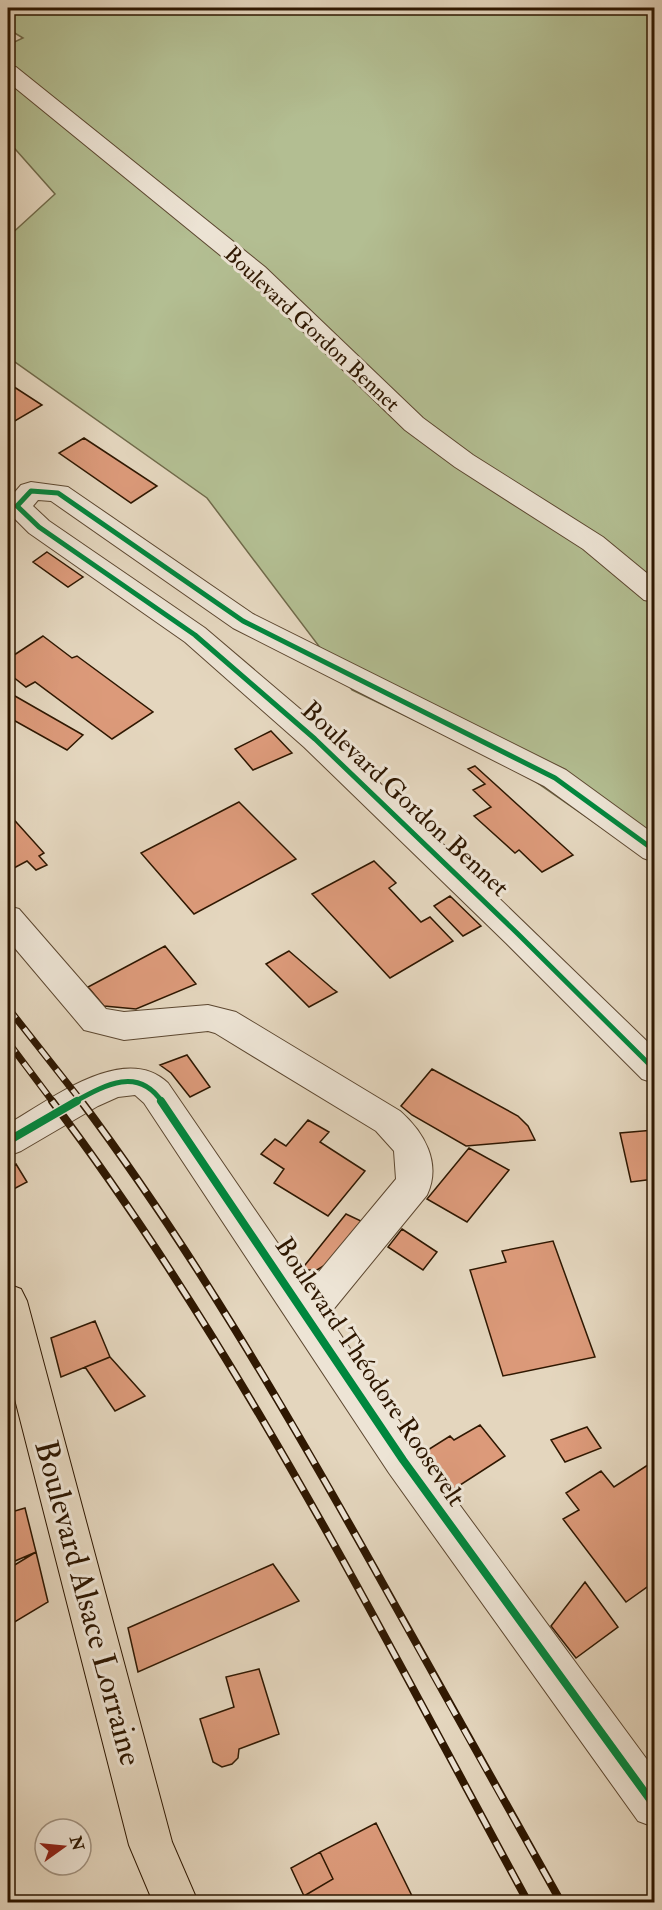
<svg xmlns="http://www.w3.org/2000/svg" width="662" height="1910" font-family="'IM FELL Double Pica',serif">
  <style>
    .green { fill: #b3be92; stroke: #706a4a; stroke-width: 1.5 }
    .building { fill: #dc9a7a; stroke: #2e1701; stroke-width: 1.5 }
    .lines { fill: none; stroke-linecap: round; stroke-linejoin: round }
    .minor-casing { stroke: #5c4730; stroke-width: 2 }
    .major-casing { stroke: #2e1701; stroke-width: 2 }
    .minor { fill: #ede4d5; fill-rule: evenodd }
    .major { fill: #e4d6be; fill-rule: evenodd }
    .rail-far1-casing { stroke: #2e1701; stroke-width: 7 }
    .rail-casing { stroke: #2e1701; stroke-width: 8 }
    .rail-far1 { stroke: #ede4d5; stroke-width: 4.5; stroke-dasharray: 13; stroke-linecap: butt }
    .rail { stroke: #ede4d5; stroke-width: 5; stroke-dasharray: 16; stroke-linecap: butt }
    .cycleway-far1-casing { stroke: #ede4d5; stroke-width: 9 }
    .cycleway-casing { stroke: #ede4d5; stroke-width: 11 }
    .cycleway-far1 { stroke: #00873e; stroke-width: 5 }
    .cycleway { stroke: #00873e; stroke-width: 8 }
    .labels { text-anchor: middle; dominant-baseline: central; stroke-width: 6; stroke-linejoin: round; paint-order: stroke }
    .far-street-label { font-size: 22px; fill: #2e1701; stroke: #ede4d5 }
    .street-label { font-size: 26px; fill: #2e1701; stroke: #ede4d5 }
    .near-street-label { font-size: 32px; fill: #2e1701; stroke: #ede4d5 }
  </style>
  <rect width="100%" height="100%" fill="#e4d6be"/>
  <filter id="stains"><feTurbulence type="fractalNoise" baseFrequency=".00333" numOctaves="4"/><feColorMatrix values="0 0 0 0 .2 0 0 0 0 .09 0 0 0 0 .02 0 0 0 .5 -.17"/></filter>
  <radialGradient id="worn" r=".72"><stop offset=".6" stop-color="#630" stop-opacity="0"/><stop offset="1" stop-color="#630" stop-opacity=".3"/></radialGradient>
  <path class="green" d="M8 8H654V864L523 773 352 690 207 498 8 357V237L55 194 8 141V45L23 38 8 29Z"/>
  <path class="building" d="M8 383 42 405 8 425Z
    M84 438 157 486 131 503 59 453Z
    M47 552 83 577 68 587 33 562Z
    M43 636 72 658 77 656 153 712 112 739 35 682 26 687 8 673V659Z
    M8 692 83 735 67 750 8 717Z
    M271 731 292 753 253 770 235 749Z
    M475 766 573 855 542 872 519 850 515 853 474 816 491 807 473 790 485 784 468 769Z
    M239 802 296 859 194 914 141 853Z
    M8 813 44 853 39 856 47 865 36 870 27 861 14 868 8 860Z
    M374 861 396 883 389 888 421 922 430 917 453 941 390 978 312 894Z
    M450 896 481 926 463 936 434 906Z
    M165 946 196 984 136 1009 104 1006 88 987Z
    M289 951 333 989 337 992 309 1007 266 964Z
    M187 1055 210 1087 190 1097 171 1073 160 1065Z
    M432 1069 518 1116 528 1126 535 1140 466 1146 412 1115 401 1106Z
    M308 1120 329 1132 320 1142 365 1171 328 1216 274 1183 284 1169 261 1154 275 1139 286 1146Z
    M654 1130V1179L631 1182 620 1133Z
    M469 1148 509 1170 467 1222 427 1199Z
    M16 1164 27 1182 8 1192V1168Z
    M346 1214 361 1221 330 1262 317 1270H301Z
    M402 1229 437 1252 423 1270 388 1247Z
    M553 1241 595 1357 503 1376 470 1270 506 1262 502 1251Z
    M95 1321 110 1357 61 1377 51 1338Z
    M110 1357 145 1396 115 1411 85 1367Z
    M480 1425 505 1456 451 1491 423 1453 450 1436 454 1440Z
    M587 1427 601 1448 565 1462 551 1440Z
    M654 1461V1582L626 1602 563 1519 579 1510 566 1493 601 1471 614 1487Z
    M25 1508 36 1552 8 1564V1513Z
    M36 1552 48 1602 8 1626V1569Z
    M273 1564 299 1601 138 1672 128 1628Z
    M585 1582 618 1627 576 1658 551 1626Z
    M259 1669 279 1734 239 1749 238 1758 232 1764 222 1767 213 1762 200 1719 234 1707 226 1677Z
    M376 1823 413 1898 405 1902H307L304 1896 333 1879 320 1852Z
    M320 1852 333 1879 304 1896 291 1868Z"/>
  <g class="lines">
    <defs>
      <path id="minor" d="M8 66 16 67 265 267 423 418 473 455 603 537 654 579V602L644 600 583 549 455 467 405 430 247 277 8 82Z
        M31 482 68 487 253 614 566 770 654 834V862L643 858 544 786 233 628 51 501 38 500 33 506 49 521 205 628 326 731 654 1048V1083L642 1079 506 943 304 747 185 642 29 533 8 512V500L21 485Z
        M8 906 19 909 106 1009 124 1012 208 1005 236 1012 400 1111C424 1132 442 1163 427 1195L328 1316 417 1447 654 1769V1827L638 1821 389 1473 144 1103 135 1095 118 1097 98 1106 21 1151 8 1156V1124C49 1101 124 1041 168 1083L307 1286 396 1179 394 1151 376 1131 215 1033 208 1031 124 1040 84 1030 8 940Z"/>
      <path id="major" d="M8 1284 21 1289 27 1301 172 1842 198 1902H153L129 1845 8 1372Z"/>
    </defs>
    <use href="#minor" class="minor-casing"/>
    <use href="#major" class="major-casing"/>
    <use href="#minor" class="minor"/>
    <use href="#major" class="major"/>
    <defs>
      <path id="rail-far1" d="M8 1008 82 1102
        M8 1042 53 1102"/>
      <path id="rail" d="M52 1101C239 1349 380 1630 528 1902
        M81 1101C191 1248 283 1406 373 1566 435 1678 498 1790 561 1902"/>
    </defs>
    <use href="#rail-far1" class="rail-far1-casing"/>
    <use href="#rail" class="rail-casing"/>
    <use href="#rail-far1" class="rail-far1"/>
    <use href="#rail" class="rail"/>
    <defs>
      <path id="cycleway-far1" d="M654 850 555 778 243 621 58 493 31 491 17 506 39 527 195 635 315 739 518 934 654 1069
        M74 1102C105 1085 138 1066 162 1102"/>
      <path id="cycleway" d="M161 1101 403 1460 654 1805
        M8 1141 77 1101"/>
    </defs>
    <use href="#cycleway-far1" class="cycleway-far1-casing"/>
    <use href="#cycleway" class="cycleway-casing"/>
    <use href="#cycleway-far1" class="cycleway-far1"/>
    <use href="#cycleway" class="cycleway"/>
  </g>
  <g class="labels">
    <g class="far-street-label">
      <text transform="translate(312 329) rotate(43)">Boulevard Gordon Bennet</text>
    </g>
    <g class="street-label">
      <text transform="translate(405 799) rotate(43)">Boulevard Gordon Bennet</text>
      <text transform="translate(370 1372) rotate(56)">Boulevard Théodore Roosevelt</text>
    </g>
    <g class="near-street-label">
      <text transform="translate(88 1603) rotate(75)">Boulevard Alsace Lorraine</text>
    </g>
  </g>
  <rect width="662" height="1910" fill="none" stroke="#e4d6be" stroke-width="30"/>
  <rect x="9" y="9" width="644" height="1892" fill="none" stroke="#2e1701" stroke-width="3"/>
  <rect x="15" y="15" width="632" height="1880" fill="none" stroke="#2e1701" stroke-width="1.5"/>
  <g transform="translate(63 1847) rotate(75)"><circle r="28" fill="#ede4d5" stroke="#a19280" stroke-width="1.5"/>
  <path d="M0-4.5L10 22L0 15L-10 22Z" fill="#8f2418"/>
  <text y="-9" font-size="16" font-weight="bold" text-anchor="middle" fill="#2e1701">N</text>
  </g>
  <rect width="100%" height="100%" filter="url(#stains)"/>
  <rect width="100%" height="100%" fill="url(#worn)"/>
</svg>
